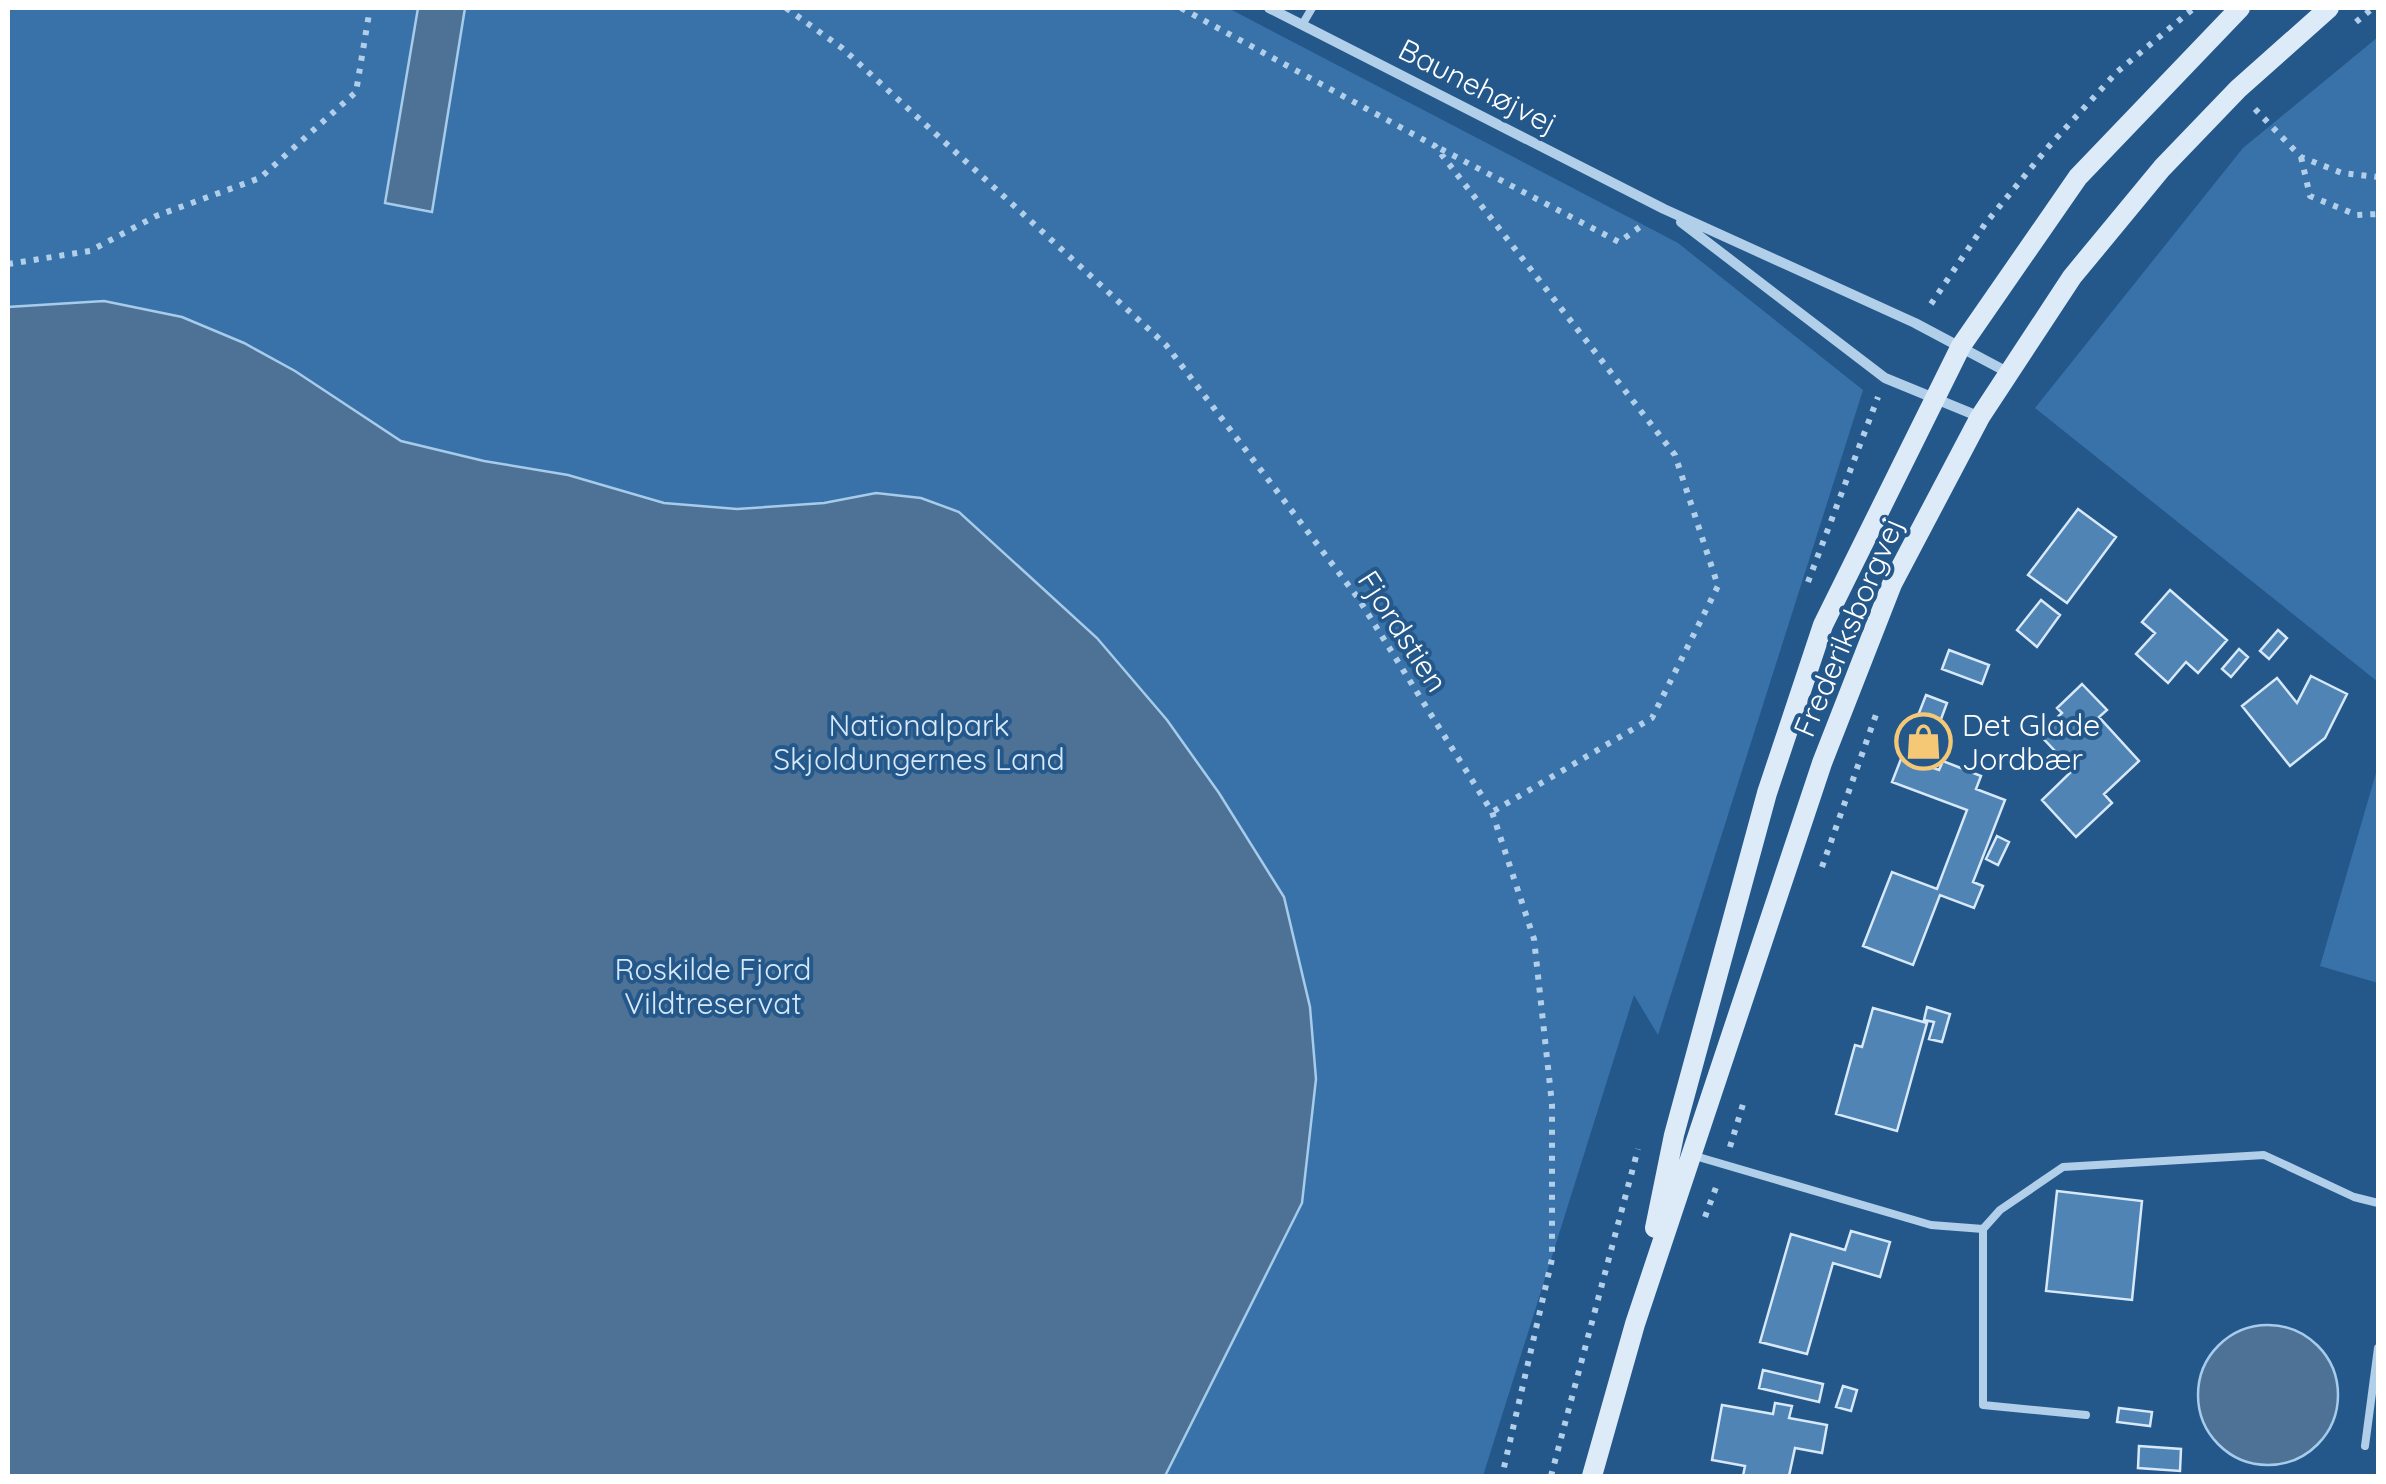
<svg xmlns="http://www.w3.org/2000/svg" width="2386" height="1484" font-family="Quicksand,sans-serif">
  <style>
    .green { fill: #3872a8 }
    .water { fill: #4e7296; stroke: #a6cbeb; stroke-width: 2.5 }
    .building { fill: #5084b4; stroke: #d7e8f8; stroke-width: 2.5 }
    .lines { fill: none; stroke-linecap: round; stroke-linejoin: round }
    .path { stroke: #b2cfea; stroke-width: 6; stroke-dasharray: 5 8; stroke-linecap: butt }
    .lane { stroke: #b2cfea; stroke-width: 8 }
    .street { stroke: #b2cfea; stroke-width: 10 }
    .secondary { stroke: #ddebf8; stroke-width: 20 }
    .labels { text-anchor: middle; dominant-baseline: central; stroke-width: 8; stroke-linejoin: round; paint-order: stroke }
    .street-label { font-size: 30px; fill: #fff; stroke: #24588b }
    .park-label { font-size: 30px; fill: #d7e8f8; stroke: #24588b }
    .poi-label { font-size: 30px; fill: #fff; stroke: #24588b; text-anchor: start }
  </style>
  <rect width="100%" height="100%" fill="#24588b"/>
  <path class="green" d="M8 8H1228L1678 243 1863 390 1658 1035 1634 995 1483 1476H8Z
    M2378 37V682L2035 408 2243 148Z
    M2378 766V983L2320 966Z"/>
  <path class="water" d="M418 8H465L432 212 385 203Z
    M104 301 182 317 244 343 295 371 401 441 484 461 568 475 664 503 737 509 824 503 876 493 921 498 959 512 1097 638 1167 720 1219 793 1284 897 1310 1007 1316 1079 1302 1203 1165 1476H8V307Z
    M2198 1395a70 70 0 1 1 140 0a70 70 0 1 1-140 0Z"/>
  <path class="building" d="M2078 509 2116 537 2067 603 2028 575Z
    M2170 590 2227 640 2198 673 2186 662 2168 683 2136 654 2155 633 2142 622Z
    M2041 600 2060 615 2037 647 2017 630Z
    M2278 630 2287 638 2269 659 2260 651Z
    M2239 649 2248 657 2231 677 2222 669Z
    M1949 650 1989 665 1982 684 1942 669Z
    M2311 676 2347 694 2325 738 2290 766 2242 706 2277 678 2297 703Z
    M2082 684 2107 710 2099 717 2139 761 2104 794 2112 803 2076 837 2042 800 2073 770 2039 734 2062 713 2057 708Z
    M1926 695 1947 703 1924 765 1939 770 1943 761 1981 776 1976 789 2005 800 1973 882 1983 886 1974 908 1940 895 1913 965 1863 946 1892 872 1937 889 1967 810 1892 782Z
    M1997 836 2009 842 1998 865 1986 859Z
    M1927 1007 1950 1014 1942 1042 1929 1039 1934 1022 1924 1020Z
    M1873 1008 1927 1023 1897 1131 1836 1114 1855 1045 1862 1047Z
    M2057 1191 2142 1201 2132 1300 2046 1291Z
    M1851 1231 1890 1242 1880 1277 1833 1263 1807 1354 1760 1342 1791 1234 1845 1250Z
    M1763 1370 1823 1384 1819 1402 1759 1388Z
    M1843 1386 1857 1390 1851 1411 1836 1407Z
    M1775 1403 1792 1406 1789 1418 1827 1425 1822 1453 1795 1448 1789 1476H1743L1745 1466 1712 1460 1722 1405 1773 1414Z
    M2119 1408 2152 1412 2150 1426 2117 1422Z
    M2139 1446 2181 1449 2180 1471 2138 1468Z"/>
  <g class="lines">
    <path class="path" d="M786 8 842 48 1166 345 1358 598 1492 812 1534 939 1552 1104V1259L1502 1476
      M1181 8 1435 146 1675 455 1718 586 1652 718 1492 812
      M2356 22 2373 8
      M2255 109 2301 157 2342 173 2378 177
      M1441 149 1619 242 1644 224
      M2301 157 2310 196 2357 215 2378 214
      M8 264 90 251 156 216 260 178 356 92 370 8
      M1931 304 1985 224 2050 145 2117 72 2194 8
      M1808 582 1878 397
      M1822 867 1878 709
      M1730 1147 1744 1101
      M1705 1217 1718 1182
      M1551 1476 1638 1149"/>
    <path class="lane" d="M1302 25 1312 8
      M1695 1156 1931 1225 1983 1229
      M2086 1415 1983 1405V1229L2000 1210 2063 1167 2264 1155 2354 1197 2378 1203
      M2365 1446 2378 1348"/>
    <path class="street" d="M1269 8 1664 209 1915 323 2009 373
      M1681 222 1885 378 1980 417"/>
    <path class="secondary" d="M1655 1228 1674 1135 1767 793 1823 625 1961 346 2078 177 2240 8
      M1592 1476 1635 1324 1822 763 1892 584 1980 417 2072 277 2162 168 2238 89 2329 8"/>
  </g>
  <defs>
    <symbol id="shop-ring" viewBox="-11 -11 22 22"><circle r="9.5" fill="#24588b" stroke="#f5c876" stroke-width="1.5"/><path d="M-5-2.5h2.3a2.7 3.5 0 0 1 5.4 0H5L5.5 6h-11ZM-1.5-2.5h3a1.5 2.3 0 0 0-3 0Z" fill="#f5c876"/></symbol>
  </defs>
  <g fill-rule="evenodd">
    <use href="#shop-ring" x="1892" y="710" width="63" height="63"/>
  </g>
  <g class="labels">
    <g class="street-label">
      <text transform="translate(1478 86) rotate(27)">Baunehøjvej</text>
      <text transform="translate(1848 627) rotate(-67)">Frederiksborgvej</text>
      <text transform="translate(1403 631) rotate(57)">Fjordstien</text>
    </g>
    <g class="park-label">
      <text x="919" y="725">Nationalpark<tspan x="919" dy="34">Skjoldungernes Land</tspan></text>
      <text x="713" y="969">Roskilde Fjord<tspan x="713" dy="34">Vildtreservat</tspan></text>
    </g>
    <g class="poi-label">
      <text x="1962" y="725">Det Glade<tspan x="1962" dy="34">Jordbær</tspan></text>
    </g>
  </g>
  <rect width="2386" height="1484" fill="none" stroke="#ffffff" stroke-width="20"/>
</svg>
